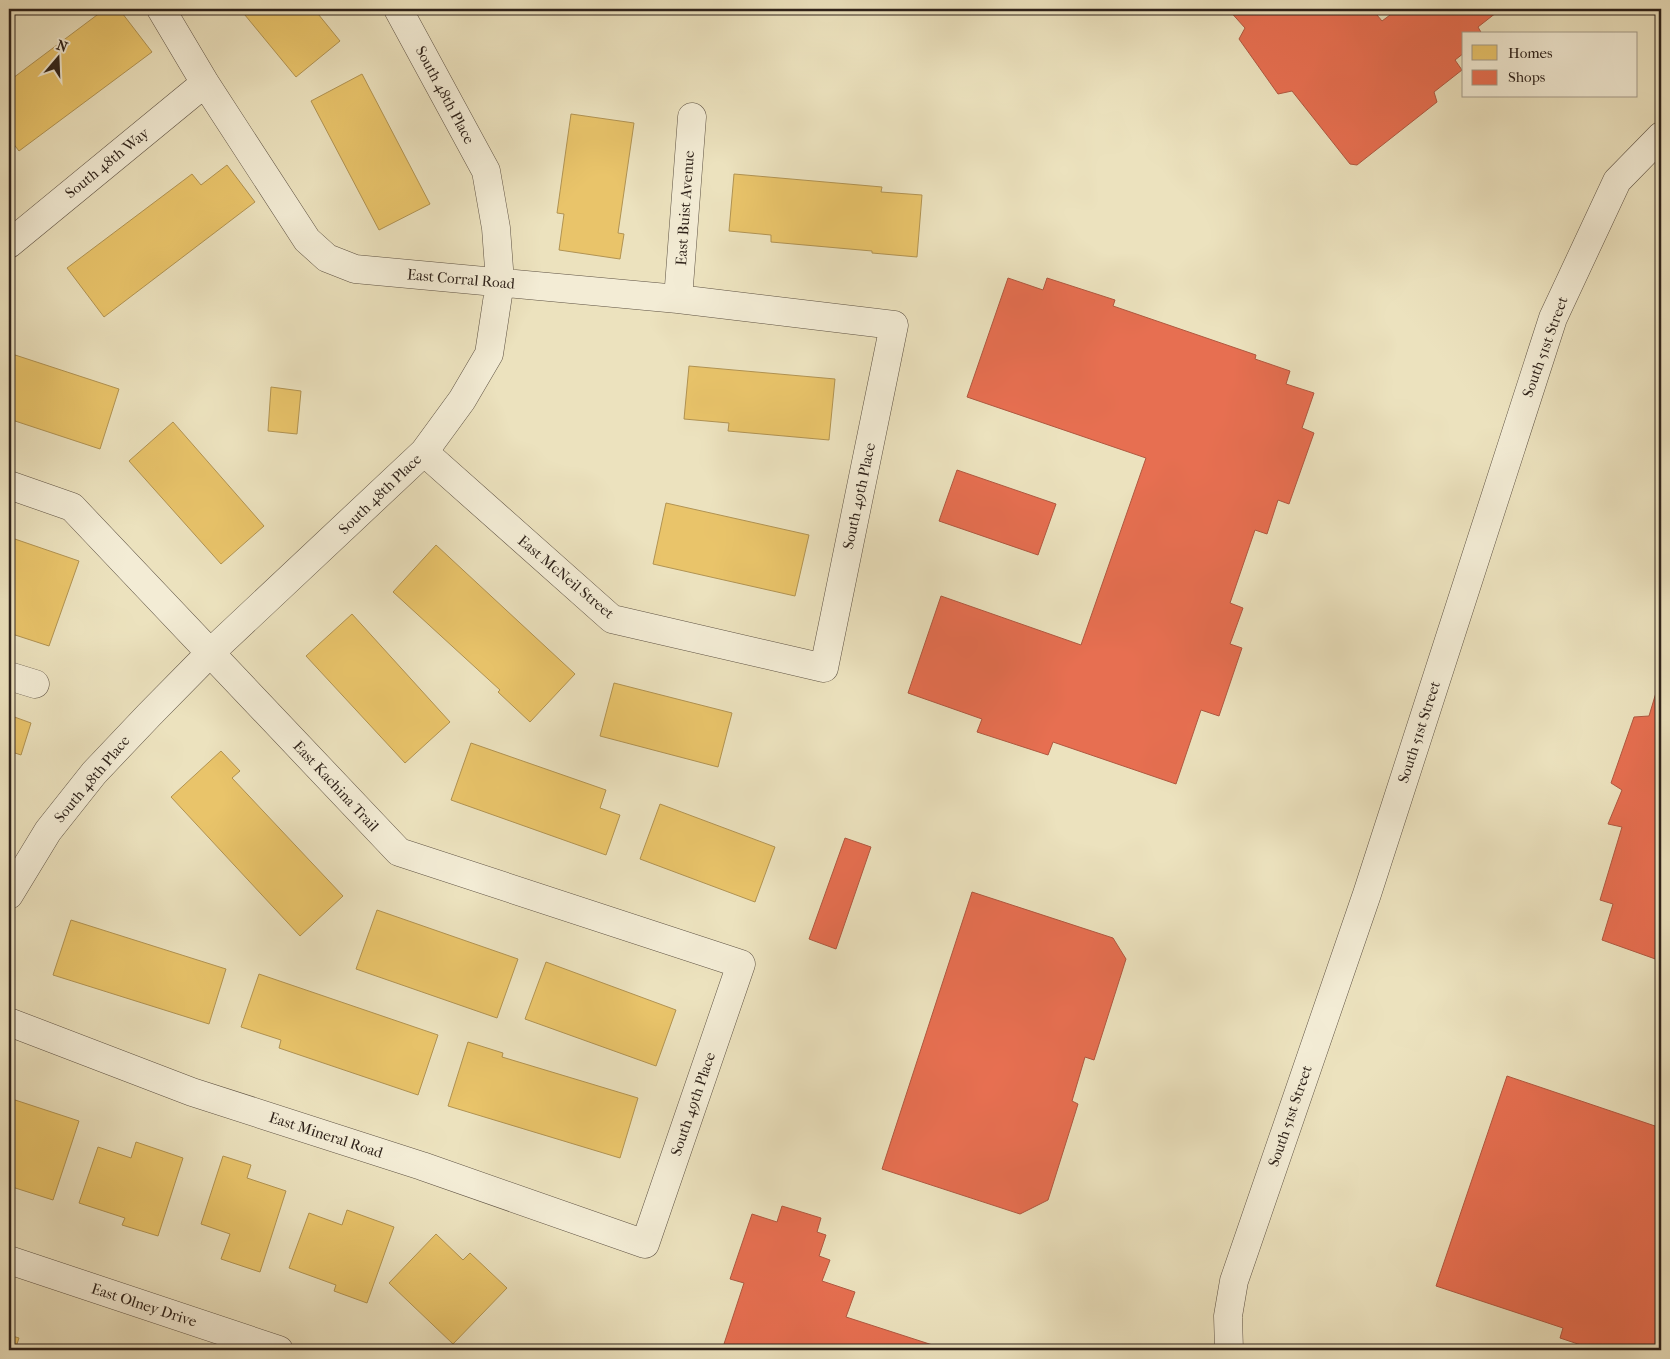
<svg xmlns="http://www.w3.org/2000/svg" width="1670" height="1359" font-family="'IM FELL French Canon',serif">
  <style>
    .homes { fill: #e9c46a; stroke: #b19352 }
    .shops { fill: #e76f51; stroke: #b05840 }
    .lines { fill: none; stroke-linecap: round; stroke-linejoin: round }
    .minor-casing { stroke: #5e5243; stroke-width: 29 }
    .minor { stroke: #f3ecd5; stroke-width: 28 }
    .labels { text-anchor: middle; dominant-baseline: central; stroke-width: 5; stroke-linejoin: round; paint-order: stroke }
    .street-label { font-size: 15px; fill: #2e221a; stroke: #f3ecd5 }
  </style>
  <rect width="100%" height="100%" fill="#ece2be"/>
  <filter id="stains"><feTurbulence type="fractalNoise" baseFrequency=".004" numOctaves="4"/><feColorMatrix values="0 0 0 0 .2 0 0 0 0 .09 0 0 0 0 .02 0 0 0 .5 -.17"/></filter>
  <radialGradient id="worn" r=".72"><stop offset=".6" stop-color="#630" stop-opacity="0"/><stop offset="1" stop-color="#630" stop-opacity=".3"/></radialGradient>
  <path class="homes" d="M105 9H119L152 52 19 151 9 138V81Z
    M240 9H314L340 41 296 77Z
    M362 74 430 204 379 230 311 101Z
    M571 114 634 123 618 233 624 234 620 259 559 250 564 214 557 213Z
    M227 165 255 202 104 317 67 268 192 174 201 185Z
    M734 174 882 187 881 192 922 195 917 257 872 253V251L771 242V235L729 231Z
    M9 353 119 389 100 449 9 419Z
    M689 366 835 379 829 440 728 431 729 423 684 419Z
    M271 387 301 391 297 434 268 431Z
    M173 422 264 526 221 564 129 461Z
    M666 503 809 535 795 596 653 564Z
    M9 537 79 561 49 646 9 633Z
    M436 545 575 674 530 722 498 692 500 690 393 592Z
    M352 614 450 722 405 763 306 656Z
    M614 683 732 713 718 767 600 736Z
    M9 715 31 723 21 755 9 751Z
    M471 743 606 790 600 808 620 815 606 855 451 800Z
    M221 751 240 771 232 778 343 896 300 936 171 797Z
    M660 804 775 847 755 902 640 859Z
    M377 910 518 959 497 1018 356 969Z
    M71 920 226 969 209 1024 53 975Z
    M546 962 676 1010 656 1066 525 1019Z
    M259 974 438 1035 418 1095 279 1048 281 1040 241 1027Z
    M468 1042 503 1053 502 1057 638 1098 620 1158 448 1106Z
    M9 1098 79 1121 53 1200 9 1186Z
    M136 1142 183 1158 158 1236 122 1225 125 1218 79 1203 98 1147 131 1158Z
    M223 1156 251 1165 247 1178 286 1191 260 1272 221 1259 230 1234 201 1224Z
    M347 1210 394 1227 367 1303 334 1291 336 1285 289 1268 309 1213 342 1225Z
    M436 1234 463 1260 470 1253 507 1288 453 1344 389 1283Z
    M9 1335 19 1338 15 1350H9Z
    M40 1346 54 1350H38Z"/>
  <path class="shops" d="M1228 9H1372L1382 21 1398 9H1501L1478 27 1482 34H1464V53L1455 60 1462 70 1434 92 1437 102 1357 165 1350 164 1292 91 1278 94 1239 39 1245 28Z
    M1008 278 1043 290 1047 278 1115 300 1113 306 1256 355 1255 359 1290 371 1286 384 1314 393 1302 428 1314 433 1289 504 1278 500 1267 534 1255 530 1230 603 1243 608 1230 644 1242 648 1219 716 1201 710 1176 784 1053 742 1048 755 977 732 982 719 908 693 941 596 1081 645 1146 458 967 397Z
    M957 470 1056 504 1038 555 939 521Z
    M1658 686H1661V961L1602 940 1613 904 1600 900 1622 827 1608 824 1622 790 1611 783 1634 717 1649 716Z
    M845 838 871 847 836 949 809 939Z
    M972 892 1113 938 1126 959 1094 1060 1085 1057 1072 1101 1078 1104 1048 1200 1020 1214 882 1169Z
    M1507 1076 1661 1128V1350H1596L1560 1338 1563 1328 1436 1286Z
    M782 1206 821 1218 817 1232 826 1235 819 1256 830 1260 822 1281 855 1292 846 1317 948 1350H722L744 1283 730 1279 752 1214 777 1222Z"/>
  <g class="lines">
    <defs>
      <path id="minor" d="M161 9 205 83 307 240 327 258 355 269 678 299 894 325 824 668 612 619 424 452
        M9 244 205 83
        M678 299 692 117
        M9 485 72 507 399 852 741 964 645 1244 422 1166 192 1092 9 1022
        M9 676 35 684
        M9 895 48 831 94 773 149 715 210 653 424 452 462 400 489 354 500 282 496 228 486 171 398 9
        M9 1260 279 1350
        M1229 1350 1228 1316 1234 1281 1367 894 1553 318 1617 181 1661 136"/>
    </defs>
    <use href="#minor" class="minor-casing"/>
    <use href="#minor" class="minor"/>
  </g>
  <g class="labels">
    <g class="street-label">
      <text transform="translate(445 95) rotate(62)">South 48th Place</text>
      <text transform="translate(107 163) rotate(-39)">South 48th Way</text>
      <text transform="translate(685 208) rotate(-86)">East Buist Avenue</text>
      <text transform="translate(461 279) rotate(5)">East Corral Road</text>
      <text transform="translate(1545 347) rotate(-70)">South 51st Street</text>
      <text transform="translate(380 494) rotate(-44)">South 48th Place</text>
      <text transform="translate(859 496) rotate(-78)">South 49th Place</text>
      <text transform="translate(566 577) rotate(40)">East McNeil Street</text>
      <text transform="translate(1419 732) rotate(-72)">South 51st Street</text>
      <text transform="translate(92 779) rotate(-50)">South 48th Place</text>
      <text transform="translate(336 786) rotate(47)">East Kachina Trail</text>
      <text transform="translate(693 1104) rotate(-71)">South 49th Place</text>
      <text transform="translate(1290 1116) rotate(-71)">South 51st Street</text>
      <text transform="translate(326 1135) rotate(18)">East Mineral Road</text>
      <text transform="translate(144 1305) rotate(18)">East Olney Drive</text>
    </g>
  </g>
  <rect width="1670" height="1359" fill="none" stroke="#ece2be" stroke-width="30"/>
  <rect x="10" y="10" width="1650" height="1339" fill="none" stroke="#2e221a" stroke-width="2.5"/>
  <rect x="15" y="15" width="1640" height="1329" fill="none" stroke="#2e221a"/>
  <rect x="1462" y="32" width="175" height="65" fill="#f3ecd5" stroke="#a49b8a"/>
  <rect x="1472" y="45" width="25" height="15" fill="#e9c46a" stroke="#a49b8a"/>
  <text x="1508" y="58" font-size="15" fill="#2e221a">Homes</text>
  <rect x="1472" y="70" width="25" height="15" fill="#e76f51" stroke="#a49b8a"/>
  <text x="1508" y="82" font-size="15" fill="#2e221a">Shops</text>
  <g transform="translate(58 58) rotate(19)" stroke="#f3ecd5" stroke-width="4" paint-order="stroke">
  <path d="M0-4L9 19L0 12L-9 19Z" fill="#2e221a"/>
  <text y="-8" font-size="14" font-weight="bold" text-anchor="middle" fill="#2e221a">N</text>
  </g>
  <rect width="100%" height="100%" filter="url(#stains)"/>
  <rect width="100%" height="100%" fill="url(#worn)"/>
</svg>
